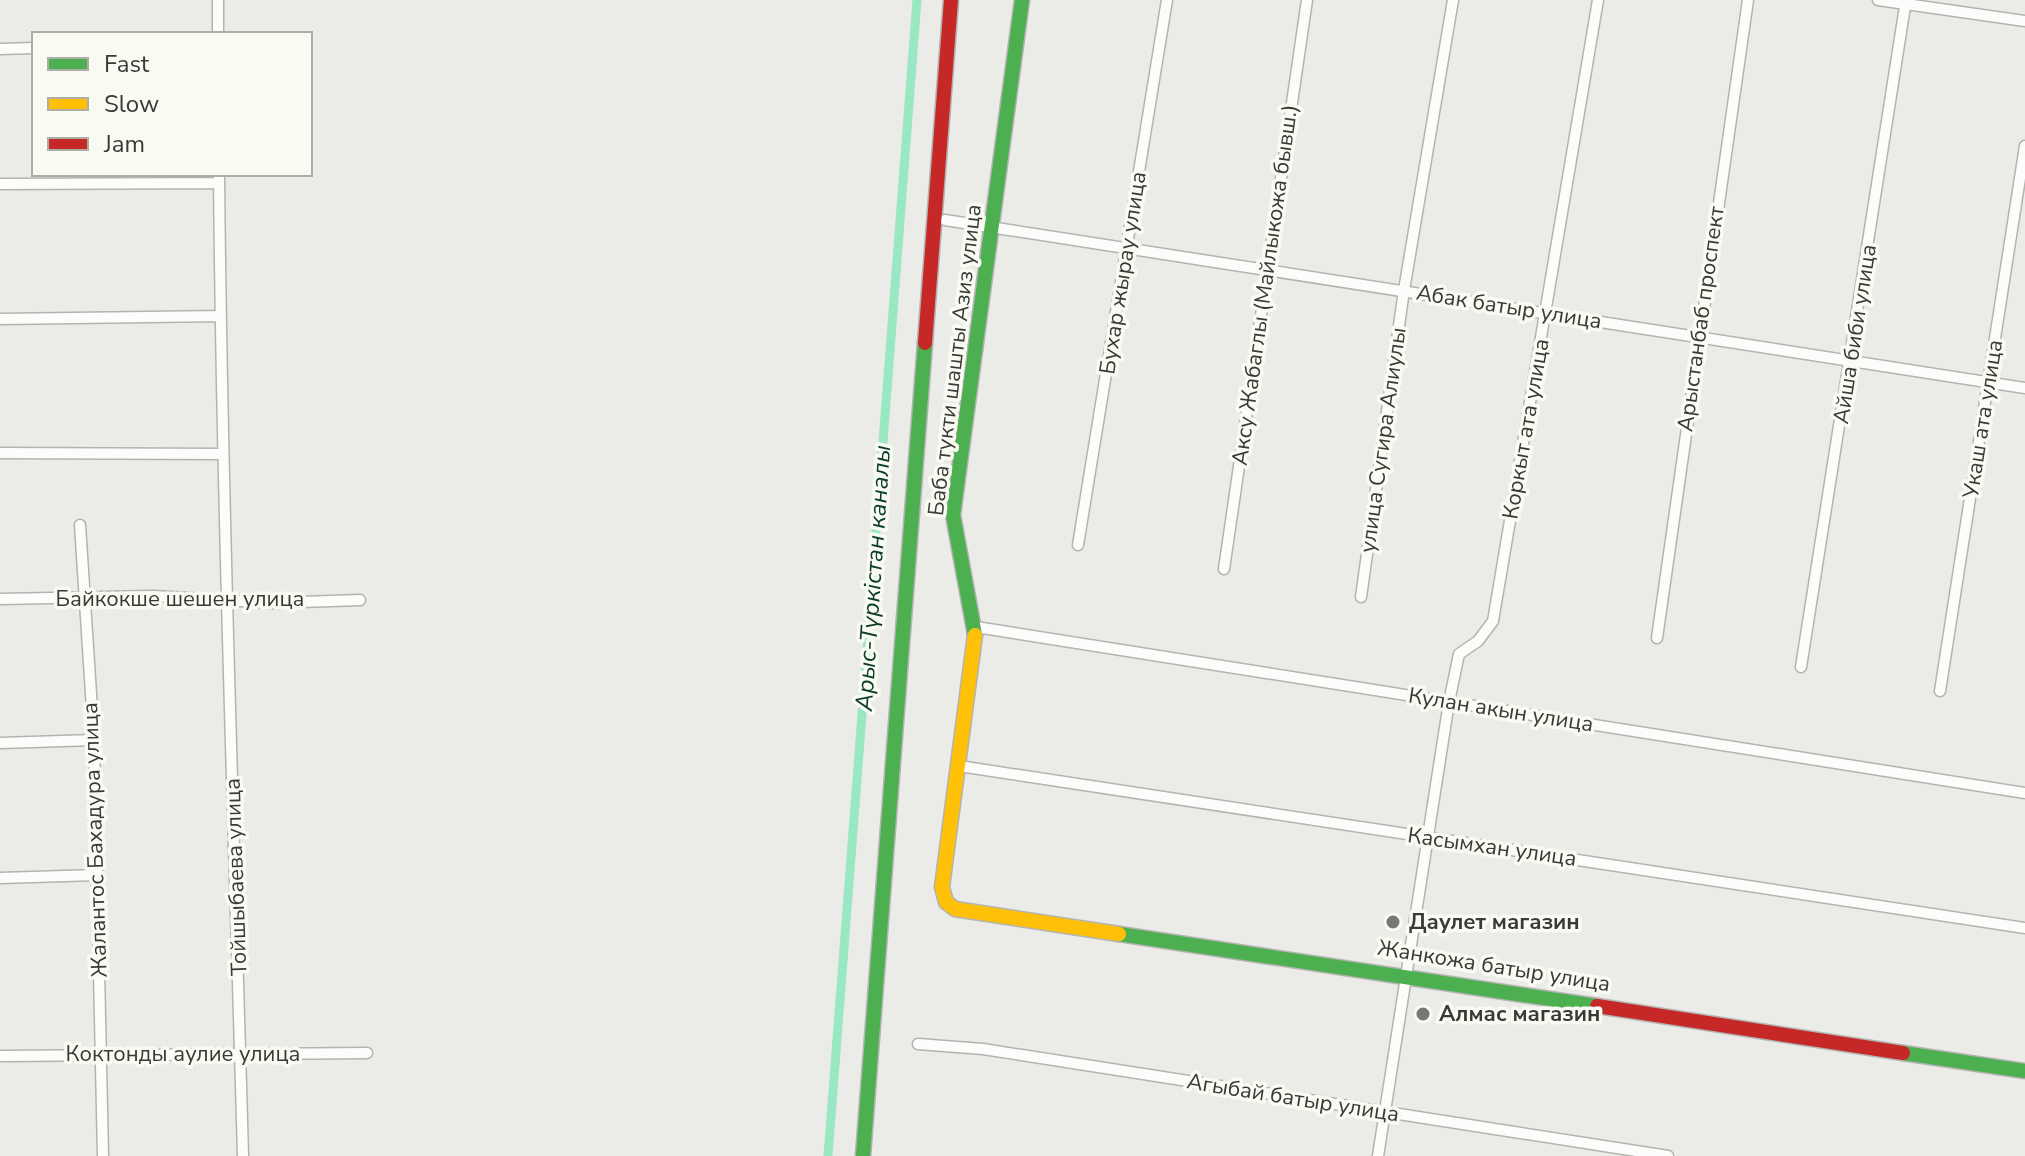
<svg xmlns="http://www.w3.org/2000/svg" width="2025" height="1156" font-family="'Nunito Sans',sans-serif">
  <style>
    .lines { fill: none; stroke-linecap: round; stroke-linejoin: round }
    .canal { stroke: #99e7c3; stroke-width: 9 }
    .street-casing { stroke: #b3b4b1; stroke-width: 13 }
    .fast-casing { stroke: #b3b4b1; stroke-width: 17 }
    .slow-casing { stroke: #b3b4b1; stroke-width: 17 }
    .jam-casing { stroke: #b3b4b1; stroke-width: 17 }
    .street { stroke: #fcfcfb; stroke-width: 10 }
    .fast { stroke: #4caf50; stroke-width: 14 }
    .slow { stroke: #ffc107; stroke-width: 14 }
    .jam { stroke: #c62828; stroke-width: 14 }
    .poi-dot { fill: #777875; stroke: #f9faf2; stroke-width: 3 }
    .labels { text-anchor: middle; dominant-baseline: central; stroke-width: 7; stroke-linejoin: round; paint-order: stroke }
    .street-label { font-size: 22px; fill: #393a37; stroke: #f9faf2 }
    .poi-label { font-size: 22px; font-weight: bold; fill: #393a37; stroke: #f9faf2; text-anchor: start }
    .water-label { font-size: 24px; font-style: italic; fill: #0a3c28; stroke: #f9faf2 }
  </style>
  <rect width="100%" height="100%" fill="#ebebe7"/>
  <g class="lines">
    <path class="canal" d="M828 1156 917 0"/>
    <defs>
      <path id="street" d="M218 0V34
        M1878 0 2025 21
        M0 49 34 48
        M219 174C222 501 234 829 243 1156
        M0 184 219 183
        M945 220 2025 388
        M0 319 221 316
        M0 453 223 454
        M80 525 94 740 103 1156
        M1078 545 1167 0
        M1224 569 1307 0
        M1361 597 1404 290 1453 0
        M0 599 154 596 273 603 360 600
        M976 627 2025 793
        M1657 638 1748 0
        M1801 667 1906 0
        M1940 691 2025 146
        M0 743 94 740
        M959 766 2025 928
        M0 878 97 875
        M918 1044 983 1049 1668 1156
        M0 1056 367 1053
        M1378 1156 1449 702 1459 654 1478 641 1493 621 1598 0"/>
      <path id="fast" d="M975 635 953 515 1022 0
        M1119 934 1597 1006
        M1903 1053 2025 1071
        M863 1156 925 343"/>
      <path id="slow" d="M975 635 942 887 946 902 955 909 1119 934"/>
      <path id="jam" d="M925 343 951 0
        M1597 1006 1903 1053"/>
    </defs>
    <use href="#street" class="street-casing"/>
    <use href="#fast" class="fast-casing"/>
    <use href="#slow" class="slow-casing"/>
    <use href="#jam" class="jam-casing"/>
    <use href="#street" class="street"/>
    <use href="#fast" class="fast"/>
    <use href="#slow" class="slow"/>
    <use href="#jam" class="jam"/>
  </g>
  <g class="poi-dot">
    <circle cx="1393" cy="922" r="8"/>
    <circle cx="1423" cy="1014" r="8"/>
  </g>
  <g class="labels">
    <g class="street-label">
      <text transform="translate(1123 273) rotate(-81)">Бухар жырау улица</text>
      <text transform="translate(1265 285) rotate(-82)">Аксу Жабаглы (Майлыкожа бывш.)</text>
      <text transform="translate(1509 307) rotate(9)">Абак батыр улица</text>
      <text transform="translate(1701 319) rotate(-82)">Арыстанбаб проспект</text>
      <text transform="translate(1855 334) rotate(-81)">Айша биби улица</text>
      <text transform="translate(955 360) rotate(-83)">Баба тукти шашты Азиз улица</text>
      <text transform="translate(1983 419) rotate(-81)">Укаш ата улица</text>
      <text transform="translate(1526 429) rotate(-80)">Коркыт ата улица</text>
      <text transform="translate(1383 440) rotate(-82)">улица Сугира Алиулы</text>
      <text x="180" y="599">Байкокше шешен улица</text>
      <text transform="translate(1501 710) rotate(9)">Кулан акын улица</text>
      <text transform="translate(95 840) rotate(-92)">Жалантос Бахадура улица</text>
      <text transform="translate(1492 847) rotate(8)">Касымхан улица</text>
      <text transform="translate(236 877) rotate(-92)">Тойшыбаева улица</text>
      <text transform="translate(1494 966) rotate(9)">Жанкожа батыр улица</text>
      <text x="183" y="1054">Коктонды аулие улица</text>
      <text transform="translate(1293 1098) rotate(9)">Агыбай батыр улица</text>
    </g>
    <g class="poi-label">
      <text x="1409" y="922">Даулет магазин</text>
      <text x="1439" y="1014">Алмас магазин</text>
    </g>
    <g class="water-label">
      <text transform="translate(873 578) rotate(-86)">Арыс-Түркістан каналы</text>
    </g>
  </g>
  <rect x="32" y="32" width="280" height="144" fill="#f9faf2" stroke="#acada7" stroke-width="2"/>
  <rect x="48" y="58" width="40" height="12" fill="#4caf50" stroke="#acada7" stroke-width="2"/>
  <text x="104" y="72" font-size="24" fill="#393a37">Fast</text>
  <rect x="48" y="98" width="40" height="12" fill="#ffc107" stroke="#acada7" stroke-width="2"/>
  <text x="104" y="112" font-size="24" fill="#393a37">Slow</text>
  <rect x="48" y="138" width="40" height="12" fill="#c62828" stroke="#acada7" stroke-width="2"/>
  <text x="104" y="152" font-size="24" fill="#393a37">Jam</text>
</svg>
